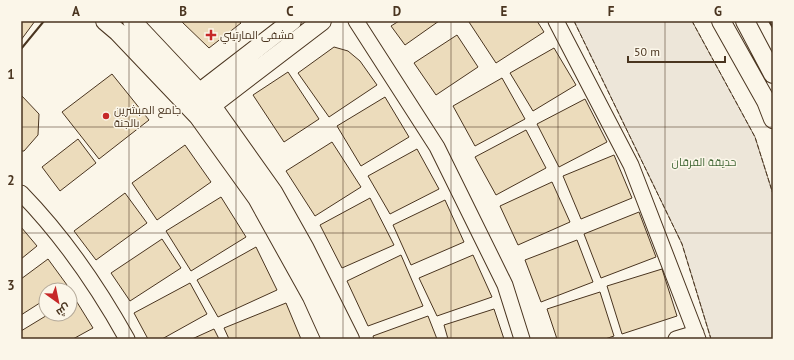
<svg xmlns="http://www.w3.org/2000/svg" width="794" height="360" font-family="'PT Sans',Cairo,sans-serif">
  <style>
    .green { fill: #ede6d9; stroke: #887966 }
    .building { fill: #ecdcbc; stroke: #4a3520 }
    .lines { fill: none; stroke-linecap: round; stroke-linejoin: round }
    .minor-casing { stroke: #4a3520; stroke-width: 17 }
    .major-casing { stroke: #4a3520; stroke-width: 20 }
    .minor { stroke: #fbf6e9; stroke-width: 15 }
    .major { stroke: #fbf6e9; stroke-width: 18 }
    .fence { stroke: #4a3520; stroke-width: 1; stroke-dasharray: 5 2; stroke-linecap: butt }
    .wall { stroke: #4a3520; stroke-width: 2 }
    .grid { fill: none; stroke: #4a3520; stroke-width: 1; stroke-opacity: 0.55 }
    .poi-dot { fill: #c62828; stroke: #fbf6e9; stroke-width: 1.5 }
    .labels { text-anchor: middle; dominant-baseline: central; stroke-width: 3; stroke-linejoin: round; paint-order: stroke }
    .poi-label { font-size: 11px; fill: #4a3520; stroke: #fbf6e9; text-anchor: start }
    .park-label { font-size: 11px; fill: #436837; stroke: #fbf6e9 }
    .neatline { fill: none; stroke: #4a3520; stroke-width: 1.5 }
    .grid-label { font-size: 13px; text-anchor: middle; font-weight: bold; fill: #4a3520 }
  </style>
  <rect width="100%" height="100%" fill="#fbf6e9"/>
  <path class="green" d="M574 21H692L755 137 773 194V339H711L682 244Z"/>
  <path class="building" d="M21 21H35L21 40Z
    M181 21H239L241 23 209 48Z
    M399 21H439L405 45 391 26Z
    M471 21H537L544 32 496 63 469 22Z
    M457 35 478 67 436 95 414 63Z
    M334 47 348 51 360 61 377 85 329 117 298 73Z
    M554 48 576 85 533 111 510 73Z
    M288 72 319 119 284 142 253 95Z
    M112 74 149 120 99 159 62 112Z
    M502 78 525 119 475 146 453 106Z
    M21 95 39 114 38 135 24 151H21Z
    M385 97 409 137 361 166 337 126Z
    M585 99 607 142 559 167 537 124Z
    M526 130 546 168 496 195 475 157Z
    M78 139 96 163 60 191 42 167Z
    M332 142 361 187 315 216 286 171Z
    M185 145 211 182 157 220 132 183Z
    M417 149 439 189 390 214 368 176Z
    M614 155 632 198 581 219 563 176Z
    M552 182 570 222 518 245 500 206Z
    M125 193 147 223 96 260 74 231Z
    M221 197 246 237 191 271 166 231Z
    M370 198 394 245 342 268 320 225Z
    M445 200 464 242 411 265 393 225Z
    M639 212 656 257 601 278 584 234Z
    M21 227 37 246 21 259Z
    M162 239 181 268 130 301 111 273Z
    M577 240 593 282 541 302 525 260Z
    M256 247 277 290 218 317 197 280Z
    M401 255 423 306 368 326 347 281Z
    M473 255 492 297 437 316 419 278Z
    M48 259 67 285 60 290H46V299L21 315V279Z
    M662 269 677 316 622 334 607 286Z
    M190 283 207 314 162 339H148L134 313Z
    M600 292 614 336 605 339H557L547 309Z
    M75 299 93 328 73 339H21V331L49 314H70V302Z
    M286 303 301 339H229L224 328Z
    M494 309 504 339H448L444 325Z
    M428 316 437 339H374L373 336Z
    M214 329 219 339H192Z"/>
  <g class="lines">
    <defs>
      <path id="minor" d="M356 21 437 147 505 285 522 339
        M556 21 631 165 698 339
        M21 193C63 236 98 287 127 339
        M676 339 696 333"/>
      <path id="major" d="M105 21 118 32 198 116 257 198 312 297 331 339
        M132 21 212 106 273 192 305 249 350 339
        M721 21 766 101 773 119
        M745 21 773 74
        M191 99 292 21
        M203 112 322 21"/>
    </defs>
    <use href="#minor" class="minor-casing"/>
    <use href="#major" class="major-casing"/>
    <use href="#minor" class="minor"/>
    <use href="#major" class="major"/>
    <path class="fence" d="M574 21 682 244 711 339
      M692 21 755 137 773 194"/>
    <path class="wall" d="M769 21 773 28
      M21 49 44 21"/>
  </g>
  <path class="grid" d="M129 21V339M236 21V339M343 21V339M451 21V339M558 21V339M665 21V339M21 127H773M21 233H773"/>
  <g class="poi-dot">
    <path d="M209 29h4v4h4v4h-4v4h-4v-4h-4v-4h4z"/>
    <circle cx="106" cy="116" r="4"/>
  </g>
  <g class="labels">
    <g class="poi-label">
      <text x="220" y="35">مشفى المارتيني</text>
      <text x="114" y="110">جامع المبشرين<tspan x="114" dy="13">بالجنة</tspan></text>
    </g>
    <g class="park-label">
      <text x="704" y="162">حديقة الفرقان</text>
    </g>
  </g>
  <rect width="794" height="360" fill="none" stroke="#fbf6e9" stroke-width="44"/>
  <g transform="translate(58 302) rotate(147)"><circle r="19" fill="#fbf6e9" stroke="#b4a999"/>
  <path d="M0-3L7 15L0 10L-7 15Z" fill="#c62828"/>
  <text y="-6" font-size="11" font-weight="bold" text-anchor="middle" fill="#4a3520">ش</text>
  </g>
  <path d="M628 56v6h97v-6" fill="none" stroke="#4a3520" stroke-width="2"/>
  <text x="634" y="56" font-size="12" fill="#4a3520" stroke="#fbf6e9" stroke-width="3" paint-order="stroke">50 m</text>
  <rect x="22" y="22" width="750" height="316" class="neatline"/>
  <g class="grid-label">
    <text x="76" y="16">A</text>
    <text x="183" y="16">B</text>
    <text x="290" y="16">C</text>
    <text x="397" y="16">D</text>
    <text x="504" y="16">E</text>
    <text x="611" y="16">F</text>
    <text x="718" y="16">G</text>
    <text x="11" y="79">1</text>
    <text x="11" y="185">2</text>
    <text x="11" y="290">3</text>
  </g>
</svg>
